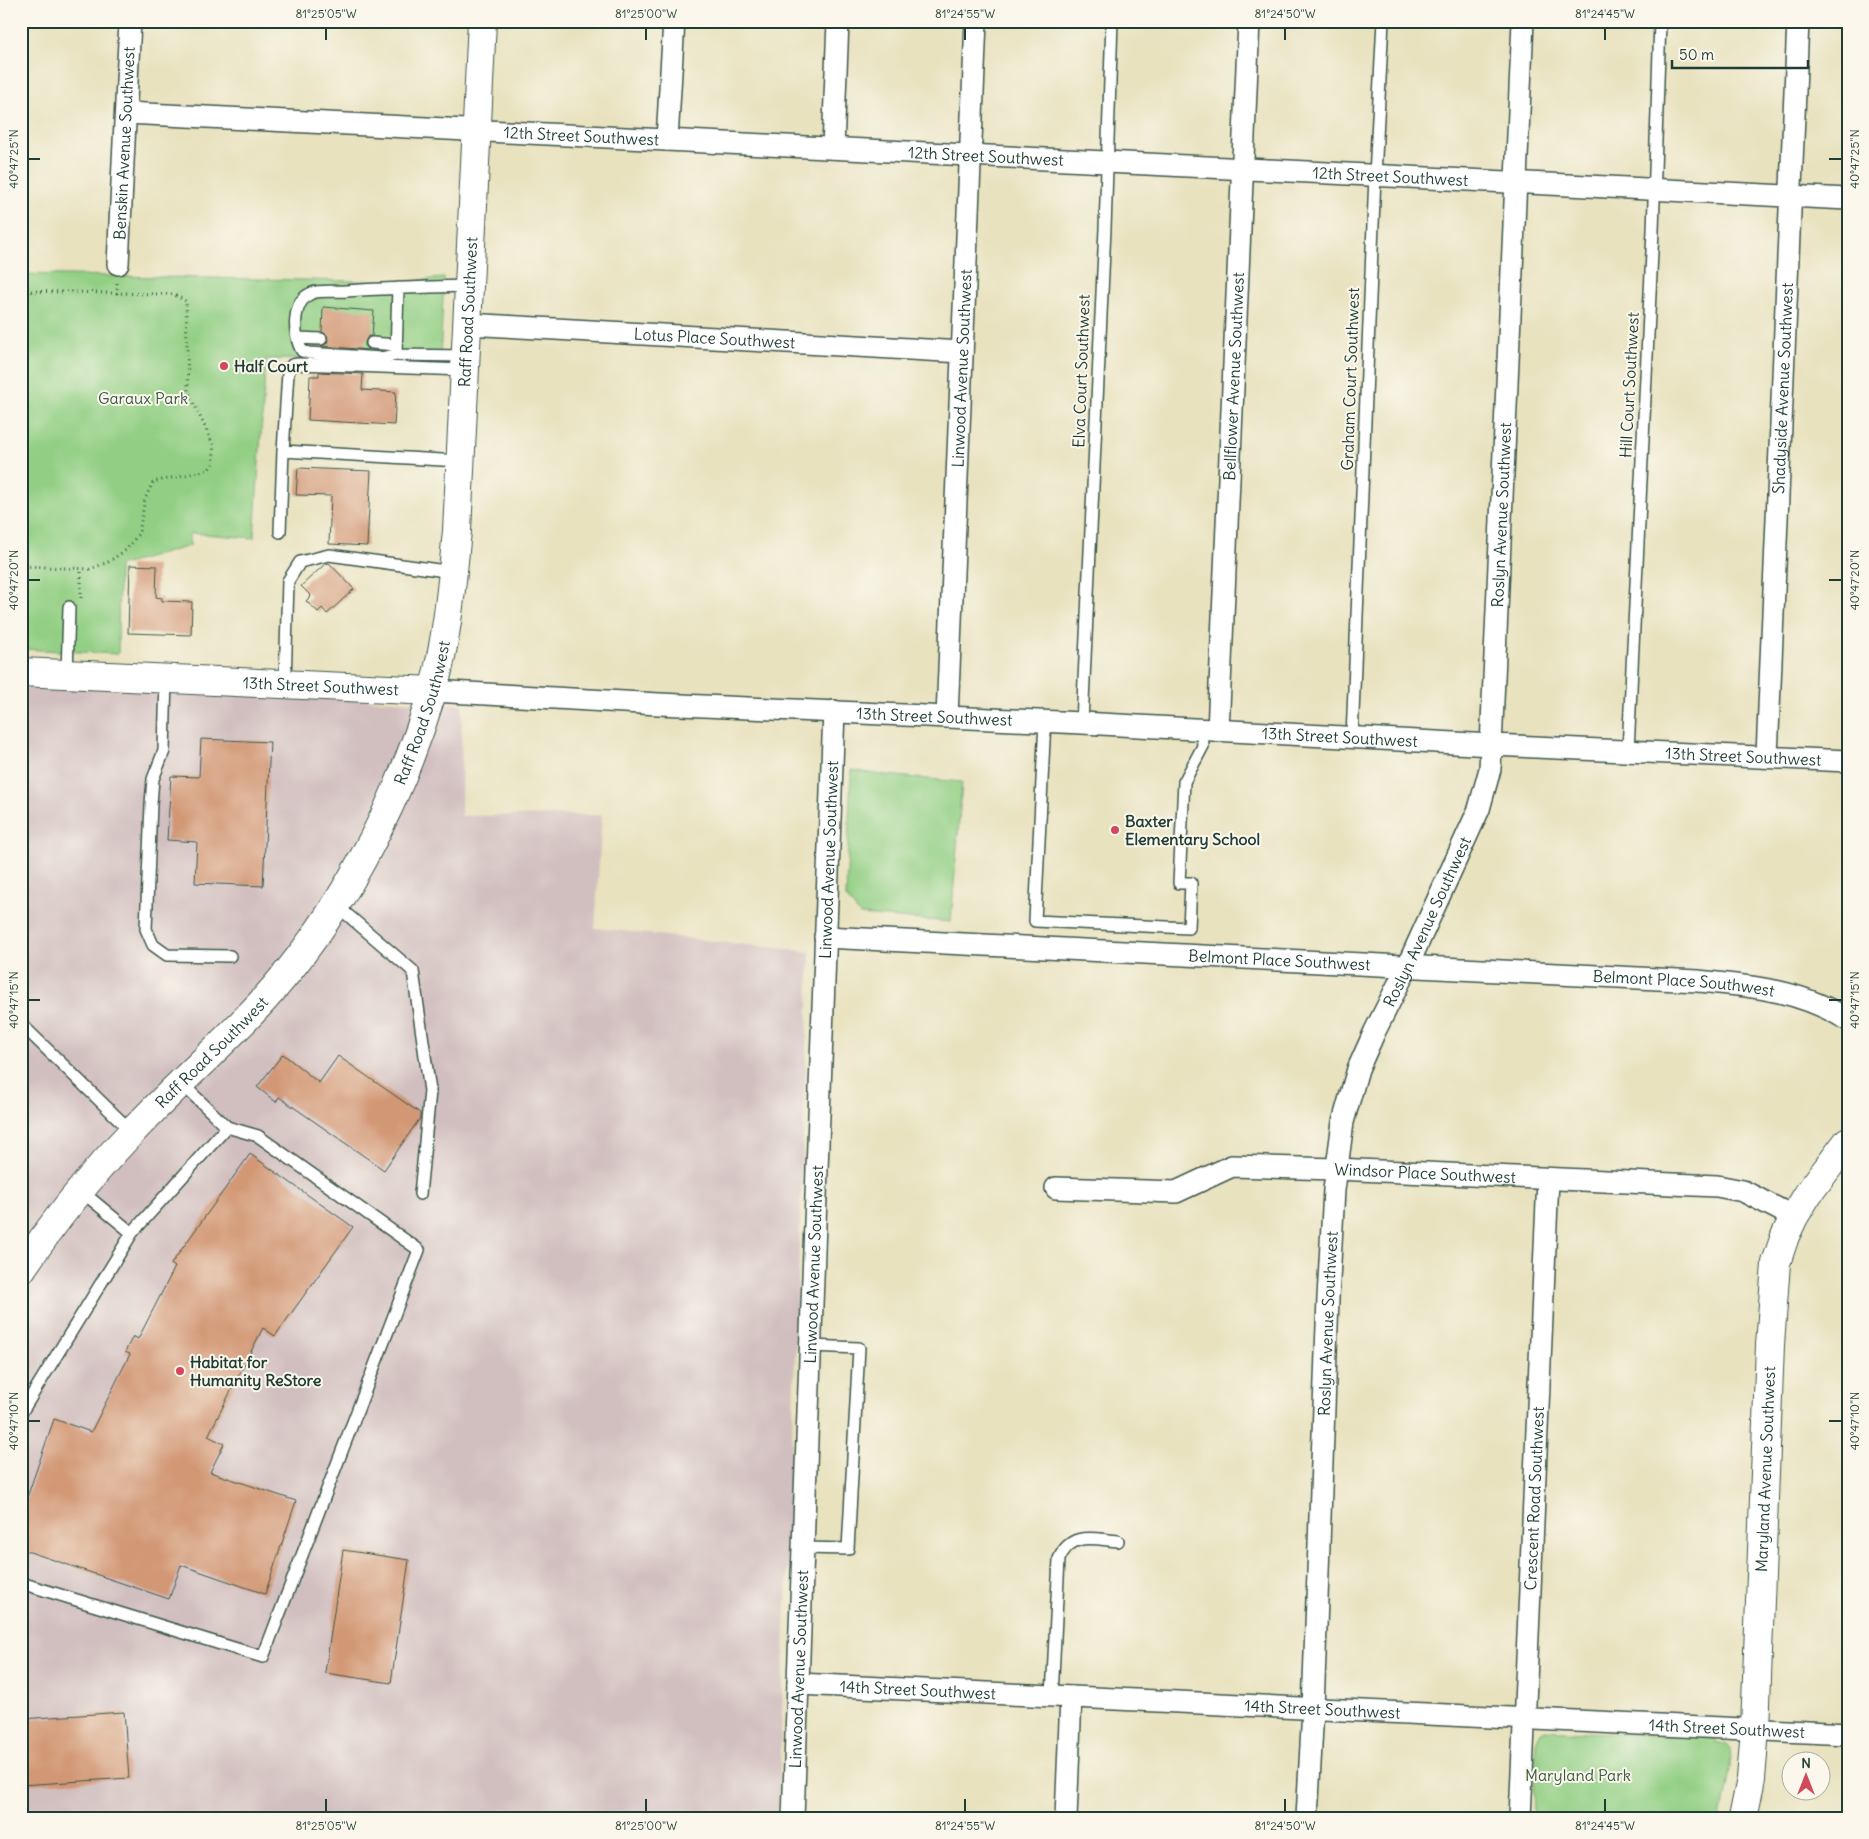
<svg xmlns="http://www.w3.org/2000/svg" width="1869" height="1839" font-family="Delius,sans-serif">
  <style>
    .industrial { fill: #d1bfbf }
    .green { fill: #92cf84; stroke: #58865c }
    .building { fill: #d29775 }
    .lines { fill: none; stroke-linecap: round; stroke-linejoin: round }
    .service-casing { stroke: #3d5649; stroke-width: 14 }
    .minor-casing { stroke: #3d5649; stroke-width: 24 }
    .tertiary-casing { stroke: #3d5649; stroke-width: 30 }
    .secondary-casing { stroke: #3d5649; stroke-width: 30 }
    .path { stroke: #3d5649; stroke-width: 3; stroke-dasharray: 1 4; stroke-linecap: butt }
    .service { stroke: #fff; stroke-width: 11 }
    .minor { stroke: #fff; stroke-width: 21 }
    .tertiary { stroke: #fff; stroke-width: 28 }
    .secondary { stroke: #fff; stroke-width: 28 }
    .ticks { fill: none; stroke: #1f3d34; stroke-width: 2 }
    .poi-dot { fill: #d1495b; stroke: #fbf7ec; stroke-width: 2 }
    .labels { text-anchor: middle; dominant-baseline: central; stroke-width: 4; stroke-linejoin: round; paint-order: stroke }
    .street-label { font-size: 16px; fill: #1f3d34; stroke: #fbf7ec }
    .poi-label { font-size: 16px; font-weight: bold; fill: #1f3d34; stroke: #fbf7ec; text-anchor: start }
    .park-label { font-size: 16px; fill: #365a44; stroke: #fbf7ec }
    .neatline { fill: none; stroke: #1f3d34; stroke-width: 2 }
    .ticks-label { font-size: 12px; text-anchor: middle; fill: #1f3d34 }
  </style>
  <rect width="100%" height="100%" fill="#fbf7ec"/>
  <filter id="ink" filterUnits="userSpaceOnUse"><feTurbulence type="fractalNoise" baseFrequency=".02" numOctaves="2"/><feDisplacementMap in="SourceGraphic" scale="10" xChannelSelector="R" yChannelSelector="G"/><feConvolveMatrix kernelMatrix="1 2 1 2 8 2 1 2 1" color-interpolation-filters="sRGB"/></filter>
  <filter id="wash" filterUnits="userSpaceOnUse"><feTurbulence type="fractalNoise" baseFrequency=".0096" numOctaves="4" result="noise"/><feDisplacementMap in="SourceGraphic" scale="20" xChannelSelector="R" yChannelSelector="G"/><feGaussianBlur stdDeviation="1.12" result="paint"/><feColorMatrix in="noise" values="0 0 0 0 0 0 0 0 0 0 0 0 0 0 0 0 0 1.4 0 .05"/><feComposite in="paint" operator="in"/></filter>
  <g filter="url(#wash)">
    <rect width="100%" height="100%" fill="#e8e2bf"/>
    <path class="industrial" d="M21 684 462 704 461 816 602 815 595 928 810 952 778 1818H21Z"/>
    <path class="green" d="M21 274 403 282 444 278 440 361 266 359 254 538 190 533V546L119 566 118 654 21 649Z
      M851 770 875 774 962 782 951 922 860 915 846 897Z
      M1545 1730 1715 1738 1716 1742C1721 1743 1726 1744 1729 1748 1735 1758 1723 1805 1721 1818H1533L1536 1742 1540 1733Z"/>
    <g id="blocks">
      <path class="building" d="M323 307 374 311 372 336H368L365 342V347L369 350 322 346 327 343 328 340 327 335 322 332Z
        M319 372 363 374 362 390 396 392 394 425 308 420 310 376H319Z
        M298 468 371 471 367 546 329 544 331 496 296 495Z
        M329 563 354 589 327 614 322 608 318 612 306 601 311 596 301 586 325 564Z
        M130 565 157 566 156 597 162 598V601L192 602 191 635 128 633Z
        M201 739 270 742 263 886 195 883 197 842 167 840 171 776 199 777Z
        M283 1054 319 1083 338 1056 420 1113V1118L384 1170 279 1097 276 1102 257 1087Z
        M250 1154 353 1227 275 1336 263 1328 208 1436 224 1444 210 1472 296 1501 265 1594 181 1565 169 1599 21 1549V1515L54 1419 91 1432 130 1354 125 1352 133 1336 138 1339 175 1267 171 1264Z
        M343 1550 409 1560 391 1683 325 1673Z
        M124 1712 129 1778 21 1785V1719Z"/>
    </g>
  </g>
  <g filter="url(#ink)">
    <use href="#blocks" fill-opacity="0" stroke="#3d5649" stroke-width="1"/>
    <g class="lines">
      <defs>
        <path id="service" d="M297 338 321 339
          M372 343 396 345
          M396 355 398 288
          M465 356 396 355 381 358 309 353 302 351C293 336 291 301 312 293 319 290 337 292 346 291 387 288 428 287 469 286
          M460 461 283 451 288 373 292 365 298 364 465 370
          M280 532 283 451
          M67 674 69 607
          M166 678 164 751 153 779 151 804 146 929 153 945 167 955 230 956
          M285 684 288 581 300 562 329 555 453 572
          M1045 721 1035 921 1189 928 1191 883H1179L1184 782 1203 746 1202 730
          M1082 723 1105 229 1112 21
          M1352 738 1375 176 1383 21
          M1628 751 1653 231 1660 21
          M336 905 413 971 430 1091 420 1194
          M21 1024 132 1132
          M80 1190 132 1233
          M21 1413 132 1233 227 1127 181 1083
          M803 1548 848 1549 859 1348 810 1346
          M21 1583 263 1657 419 1250 258 1136 227 1127
          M1052 1696 1059 1559C1071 1531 1093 1539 1118 1541"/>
        <g id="minor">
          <path id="s1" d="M126 113 1848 199"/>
          <path d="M667 140 674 21"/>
          <path d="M833 148 838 21"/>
          <path id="s2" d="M118 264 130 21"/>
          <path id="s3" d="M467 324 962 352"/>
          <path id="s4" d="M433 691 659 704 1082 723 1492 745 1848 761"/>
          <path id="s5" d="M947 717 976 21"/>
          <path id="s6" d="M1218 731 1249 21"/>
          <path id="s7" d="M1767 756 1798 21"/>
          <path id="s8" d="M825 937 1698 981C1751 986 1801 990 1848 1020"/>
          <path id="s9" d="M1056 1188 1176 1192 1232 1166 1336 1169 1717 1186 1743 1191 1794 1217"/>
          <path id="s10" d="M798 1684 1848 1734"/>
          <path id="s11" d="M793 1818 834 711"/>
          <path d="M1066 1818 1071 1697"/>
          <path id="s12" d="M1307 1818 1313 1709 1328 1298 1334 1190 1343 1122 1358 1069 1375 1031 1407 967 1479 809 1490 769 1523 21"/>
          <path id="s13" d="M1520 1818 1548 1179"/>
        </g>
        <g id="tertiary">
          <path id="s14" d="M21 672 433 691"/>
          <path id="s15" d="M1743 1818 1751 1779 1755 1729 1770 1345 1776 1263 1785 1236 1794 1217 1808 1194 1848 1141"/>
        </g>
        <g id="secondary">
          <path id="s16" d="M21 1270C54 1221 91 1175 132 1132 173 1088 219 1048 260 1004 340 918 398 804 432 693 447 644 452 581 457 531L482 21"/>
        </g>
      </defs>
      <use href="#service" class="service-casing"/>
      <use href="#minor" class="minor-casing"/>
      <use href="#tertiary" class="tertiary-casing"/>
      <use href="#secondary" class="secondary-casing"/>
      <path class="path" d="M21 291 157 294H172L186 301 188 391 213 444 214 455 213 464 208 470 153 482 145 499 139 533 126 550 108 562 90 569 21 566
        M117 294V282
        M81 598V569"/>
      <use href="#service" class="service"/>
      <use href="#minor" class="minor"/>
      <use href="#tertiary" class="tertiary"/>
      <use href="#secondary" class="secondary"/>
    </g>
  </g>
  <path class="ticks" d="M326 28V40M646 28V40M965 28V40M1285 28V40M1605 28V40M28 159H40M1829 159H1842M28 580H40M1829 580H1842M28 1000H40M1829 1000H1842M28 1421H40M1829 1421H1842M326 1799V1812M646 1799V1812M965 1799V1812M1285 1799V1812M1605 1799V1812"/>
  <g class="poi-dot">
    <circle cx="224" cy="366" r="5"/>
    <circle cx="1115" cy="830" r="5"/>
    <circle cx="180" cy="1371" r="5"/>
  </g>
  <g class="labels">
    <g class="street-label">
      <text stroke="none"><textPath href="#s1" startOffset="456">12th Street Southwest</textPath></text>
      <text stroke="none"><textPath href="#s2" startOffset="121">Benskin Avenue Southwest</textPath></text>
      <text stroke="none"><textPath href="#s1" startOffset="861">12th Street Southwest</textPath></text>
      <text stroke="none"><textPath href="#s1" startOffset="1266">12th Street Southwest</textPath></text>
      <text stroke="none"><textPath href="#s16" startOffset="1100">Raff Road Southwest</textPath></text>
      <text stroke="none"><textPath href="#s3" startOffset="248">Lotus Place Southwest</textPath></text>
      <text stroke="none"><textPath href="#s5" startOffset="349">Linwood Avenue Southwest</textPath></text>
      <text transform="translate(1081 371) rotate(-88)">Elva Court Southwest</text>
      <text stroke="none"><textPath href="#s6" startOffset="355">Bellflower Avenue Southwest</textPath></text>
      <text transform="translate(1350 379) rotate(-88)">Graham Court Southwest</text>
      <text transform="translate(1629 385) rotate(-87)">Hill Court Southwest</text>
      <text stroke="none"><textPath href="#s7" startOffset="368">Shadyside Avenue Southwest</textPath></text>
      <text stroke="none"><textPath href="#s12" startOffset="1335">Roslyn Avenue Southwest</textPath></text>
      <text stroke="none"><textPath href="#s14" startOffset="300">13th Street Southwest</textPath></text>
      <text stroke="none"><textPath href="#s16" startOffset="695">Raff Road Southwest</textPath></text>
      <text stroke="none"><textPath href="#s4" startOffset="502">13th Street Southwest</textPath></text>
      <text stroke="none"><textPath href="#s4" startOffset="908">13th Street Southwest</textPath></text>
      <text stroke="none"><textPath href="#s4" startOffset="1312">13th Street Southwest</textPath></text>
      <text stroke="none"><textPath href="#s11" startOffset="959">Linwood Avenue Southwest</textPath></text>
      <text stroke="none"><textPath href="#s12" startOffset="915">Roslyn Avenue Southwest</textPath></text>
      <text stroke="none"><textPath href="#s8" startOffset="455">Belmont Place Southwest</textPath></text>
      <text stroke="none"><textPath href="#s8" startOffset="860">Belmont Place Southwest</textPath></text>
      <text stroke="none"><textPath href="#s16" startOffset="290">Raff Road Southwest</textPath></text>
      <text stroke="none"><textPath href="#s9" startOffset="375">Windsor Place Southwest</textPath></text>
      <text stroke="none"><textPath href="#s11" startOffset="554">Linwood Avenue Southwest</textPath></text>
      <text stroke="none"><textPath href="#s12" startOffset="495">Roslyn Avenue Southwest</textPath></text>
      <text stroke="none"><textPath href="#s15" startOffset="350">Maryland Avenue Southwest</textPath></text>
      <text stroke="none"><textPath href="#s13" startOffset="320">Crescent Road Southwest</textPath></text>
      <text stroke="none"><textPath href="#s11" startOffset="149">Linwood Avenue Southwest</textPath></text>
      <text stroke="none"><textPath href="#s10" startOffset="120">14th Street Southwest</textPath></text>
      <text stroke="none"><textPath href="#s10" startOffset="525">14th Street Southwest</textPath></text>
      <text stroke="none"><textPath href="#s10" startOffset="930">14th Street Southwest</textPath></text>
    </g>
    <g class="poi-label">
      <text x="234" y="366">Half Court</text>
      <text x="1125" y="821">Baxter<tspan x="1125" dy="18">Elementary School</tspan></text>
      <text x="190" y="1362">Habitat for<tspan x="190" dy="18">Humanity ReStore</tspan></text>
    </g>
    <g class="park-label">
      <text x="143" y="398">Garaux Park</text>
      <text x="1578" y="1775">Maryland Park</text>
    </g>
  </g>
  <rect width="1869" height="1839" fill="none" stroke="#fbf7ec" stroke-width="55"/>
  <g transform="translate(1806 1776)"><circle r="24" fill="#fbf7ec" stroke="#a3ada2"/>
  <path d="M0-4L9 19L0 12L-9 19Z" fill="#d1495b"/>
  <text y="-8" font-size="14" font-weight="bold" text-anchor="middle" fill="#1f3d34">N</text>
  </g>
  <path d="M1672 60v8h136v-8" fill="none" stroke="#1f3d34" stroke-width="2.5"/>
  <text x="1679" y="60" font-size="15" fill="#1f3d34" stroke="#fbf7ec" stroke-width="4" paint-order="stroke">50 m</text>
  <rect x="28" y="28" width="1814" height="1784" class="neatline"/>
  <g class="ticks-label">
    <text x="326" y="18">81°25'05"W</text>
    <text x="646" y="18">81°25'00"W</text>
    <text x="965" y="18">81°24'55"W</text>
    <text x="1285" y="18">81°24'50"W</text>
    <text x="1605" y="18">81°24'45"W</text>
    <text transform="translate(14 159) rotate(-90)" y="4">40°47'25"N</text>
    <text transform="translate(1855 159) rotate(-90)" y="4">40°47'25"N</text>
    <text transform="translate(14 580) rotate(-90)" y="4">40°47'20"N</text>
    <text transform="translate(1855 580) rotate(-90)" y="4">40°47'20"N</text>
    <text transform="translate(14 1000) rotate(-90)" y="4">40°47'15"N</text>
    <text transform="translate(1855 1000) rotate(-90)" y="4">40°47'15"N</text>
    <text transform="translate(14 1421) rotate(-90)" y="4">40°47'10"N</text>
    <text transform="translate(1855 1421) rotate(-90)" y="4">40°47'10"N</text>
    <text x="326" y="1830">81°25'05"W</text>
    <text x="646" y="1830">81°25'00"W</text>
    <text x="965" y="1830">81°24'55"W</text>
    <text x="1285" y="1830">81°24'50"W</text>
    <text x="1605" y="1830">81°24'45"W</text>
  </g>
</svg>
